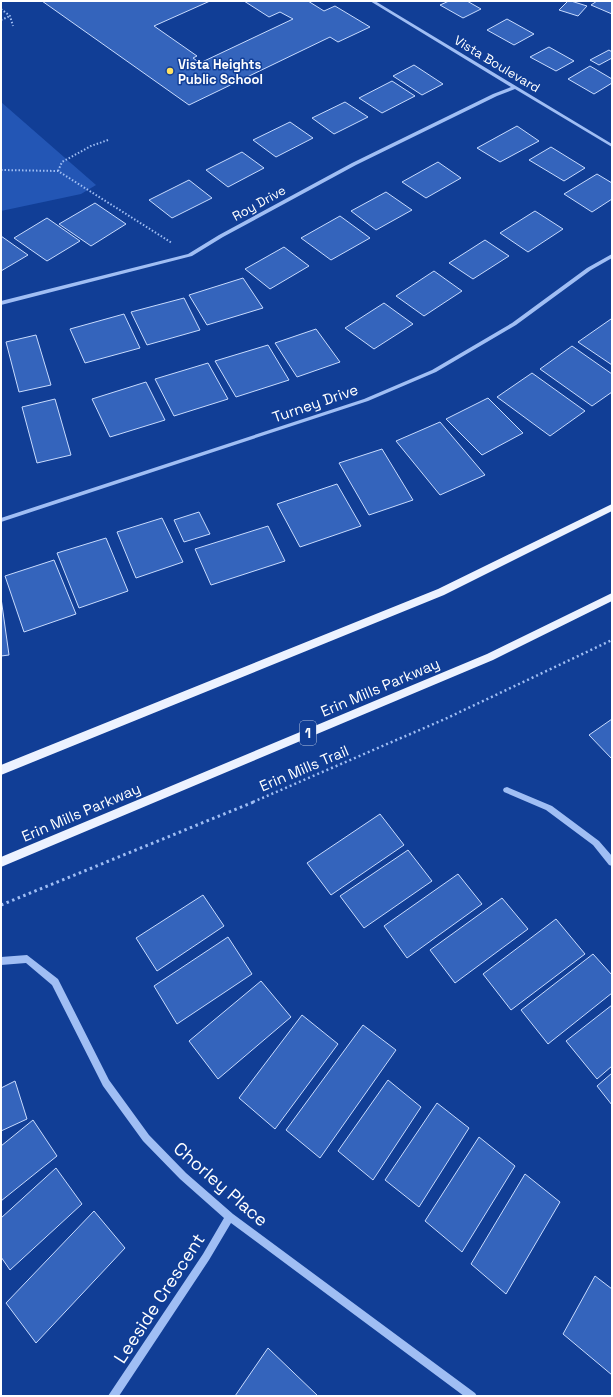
<svg xmlns="http://www.w3.org/2000/svg" width="613" height="1397" font-family="'Space Grotesk',sans-serif">
  <style>
    .green { fill: #2356b5 }
    .building { fill: #3464bc; stroke: #c8dbfe }
    .lines { fill: none; stroke-linecap: round; stroke-linejoin: round }
    .path-far2 { stroke: #a0bef4; stroke-width: 2; stroke-dasharray: 1.5 2; stroke-linecap: butt }
    .path-far1 { stroke: #a0bef4; stroke-width: 2.5; stroke-dasharray: 2 3; stroke-linecap: butt }
    .path { stroke: #a0bef4; stroke-width: 3; stroke-dasharray: 2.5 3.5; stroke-linecap: butt }
    .minor { fill: #a0bef4; fill-rule: evenodd }
    .major { fill: #ecf2ff; fill-rule: evenodd }
    .poi-dot { fill: #ffe162; stroke: #113e96; stroke-width: 1.5 }
    .labels { text-anchor: middle; dominant-baseline: central; stroke-width: 3; stroke-linejoin: round; paint-order: stroke }
    .far-poi-label { font-size: 13px; font-weight: bold; fill: #fff; stroke: #113e96; text-anchor: start }
    .far-street-label { font-size: 13px; fill: #fff; stroke: #113e96 }
    .shield { fill: #113e96; stroke: #b8c5e0; stroke-width: 1 }
    .shield-label { font-size: 14px; font-weight: bold; fill: #fff }
    .street-label { font-size: 15px; fill: #fff; stroke: #113e96 }
    .near-street-label { font-size: 18px; fill: #fff; stroke: #113e96 }
  </style>
  <rect width="100%" height="100%" fill="#113e96"/>
  <path class="green" d="M1 102 96 185 81 194 1 211Z"/>
  <path class="building" d="M42 1H210L154 26 197 56 193 58 200 63 293 19 280 12 269 17 244 1H308L324 11 335 6 370 27 338 42 330 37 189 105Z
    M449 1H467L481 9 463 18 440 5Z
    M568 1H571L587 6 578 16 559 10Z
    M597 1H612V14L591 5Z
    M507 19 534 34 514 45 487 30Z
    M549 47 574 61 556 71 530 57Z
    M609 50 612 52V58L599 65 590 60Z
    M414 65 443 84 422 95 393 76Z
    M590 66 612 79V83L594 94 568 79Z
    M392 81 415 96 382 113 359 98Z
    M345 102 368 117 334 134 312 118Z
    M290 122 313 138 276 157 253 140Z
    M517 126 539 141 500 162 477 148Z
    M551 147 585 168 564 181 529 160Z
    M242 152 264 168 228 187 206 170Z
    M438 162 461 178 426 198 402 182Z
    M597 174 612 183V199L592 212 564 194Z
    M189 180 212 198 172 218 149 200Z
    M386 192 412 210 376 230 351 211Z
    M95 203 126 224 91 246 59 224Z
    M535 211 563 229 528 252 500 233Z
    M340 216 370 238 331 260 301 238Z
    M47 218 80 241 47 261 14 238Z
    M1 236 28 255 1 271Z
    M485 240 509 256 473 279 449 263Z
    M284 247 309 266 270 289 245 269Z
    M434 271 462 291 424 316 396 296Z
    M243 278 263 308 207 325 189 295Z
    M184 298 200 330 147 345 131 312Z
    M384 303 413 324 374 349 345 328Z
    M124 314 140 348 85 363 70 329Z
    M611 319 612 320V365L578 342Z
    M316 329 340 362 297 377 275 343Z
    M36 335 51 385 19 392 6 342Z
    M268 345 289 380 236 397 215 361Z
    M572 346 612 374V392L592 406 540 369Z
    M208 363 228 399 174 416 155 379Z
    M532 373 585 411 550 436 497 397Z
    M146 382 165 420 110 437 92 399Z
    M488 398 523 433 482 455 446 419Z
    M55 399 71 455 37 463 22 407Z
    M440 422 485 475 440 495 396 441Z
    M382 449 413 500 369 515 339 463Z
    M337 484 361 526 300 547 277 504Z
    M199 512 210 534 184 542 174 520Z
    M162 518 183 562 136 578 117 532Z
    M268 526 285 561 211 585 195 549Z
    M106 538 128 591 79 608 57 553Z
    M54 560 76 614 24 632 5 576Z
    M1 598 9 655 1 656Z
    M612 719V759L589 735Z
    M380 814 404 845 331 895 307 863Z
    M408 850 432 881 364 928 340 896Z
    M458 874 482 904 407 958 384 926Z
    M203 895 224 926 157 971 136 938Z
    M502 898 528 929 455 983 430 950Z
    M556 919 585 954 511 1010 483 974Z
    M228 937 252 974 177 1024 154 986Z
    M593 954 612 975V993L548 1044 521 1010Z
    M261 981 291 1017 218 1079 189 1041Z
    M612 1005V1066L597 1079 566 1041Z
    M302 1015 338 1044 275 1129 239 1098Z
    M363 1025 396 1050 320 1158 286 1130Z
    M612 1073V1105L597 1086Z
    M388 1080 421 1107 373 1180 338 1151Z
    M15 1081 27 1119 1 1131V1088Z
    M437 1103 469 1128 419 1207 385 1180Z
    M33 1120 57 1156 1 1201V1146Z
    M479 1137 515 1166 462 1252 425 1221Z
    M56 1168 82 1204 10 1270 1 1257V1218Z
    M525 1174 560 1202 506 1294 471 1264Z
    M94 1211 125 1248 36 1343 6 1303Z
    M595 1276 612 1289V1375L563 1334Z
    M268 1348 318 1396H235Z"/>
  <g class="lines">
    <path class="path-far2" d="M1 9 10 16 13 26
      M1 20 10 16
      M1 170 58 171 172 243
      M58 171 62 162 91 146 108 140"/>
    <path class="path-far1" d="M253 802 445 719 612 640"/>
    <path class="path" d="M1 905 256 801"/>
    <path class="minor" d="M370 1H375L612 144V147L515 89 497 96 356 165 223 237 192 256 1 305V301L188 254 219 235 352 163 493 94 511 87Z
      M612 254V258L591 270 516 325 436 372 368 401 1 522V518L364 399 432 370 512 323 587 268Z
      M507 787 552 806 599 841 612 856V866L609 865 593 845 546 810 504 792 503 790 504 788Z
      M27 955 58 979 109 1080 149 1135 186 1173 233 1214 475 1393 477 1396H464L231 1223 209 1260 119 1396H108L203 1254 224 1218 180 1179 143 1141 103 1086 52 985 26 963 1 965V957Z"/>
    <path class="major" d="M612 504V511L444 595 1 775V765L438 589Z
      M612 593V601L493 660 1 867V857L487 654Z"/>
  </g>
  <circle class="poi-dot" cx="170" cy="71" r="4"/>
  <g class="labels">
    <g class="far-poi-label">
      <text x="178" y="64">Vista Heights<tspan x="178" dy="15">Public School</tspan></text>
    </g>
    <g class="far-street-label">
      <text transform="translate(497 64) rotate(31)">Vista Boulevard</text>
      <text transform="translate(259 203) rotate(-29)">Roy Drive</text>
    </g>
    <rect class="shield" x="300" y="721" width="16" height="24" rx="3"/>
    <g class="shield-label">
      <text x="308" y="733">1</text>
    </g>
    <g class="street-label">
      <text transform="translate(315 403) rotate(-19)">Turney Drive</text>
      <text transform="translate(380 687) rotate(-23)">Erin Mills Parkway</text>
      <text transform="translate(304 768) rotate(-23)">Erin Mills Trail</text>
      <text transform="translate(81 812) rotate(-23)">Erin Mills Parkway</text>
    </g>
    <g class="near-street-label">
      <text transform="translate(221 1184) rotate(41)">Chorley Place</text>
      <text transform="translate(159 1298) rotate(-57)">Leeside Crescent</text>
    </g>
  </g>
  <rect width="613" height="1397" fill="none" stroke="#ffffff" stroke-width="4"/>
</svg>
